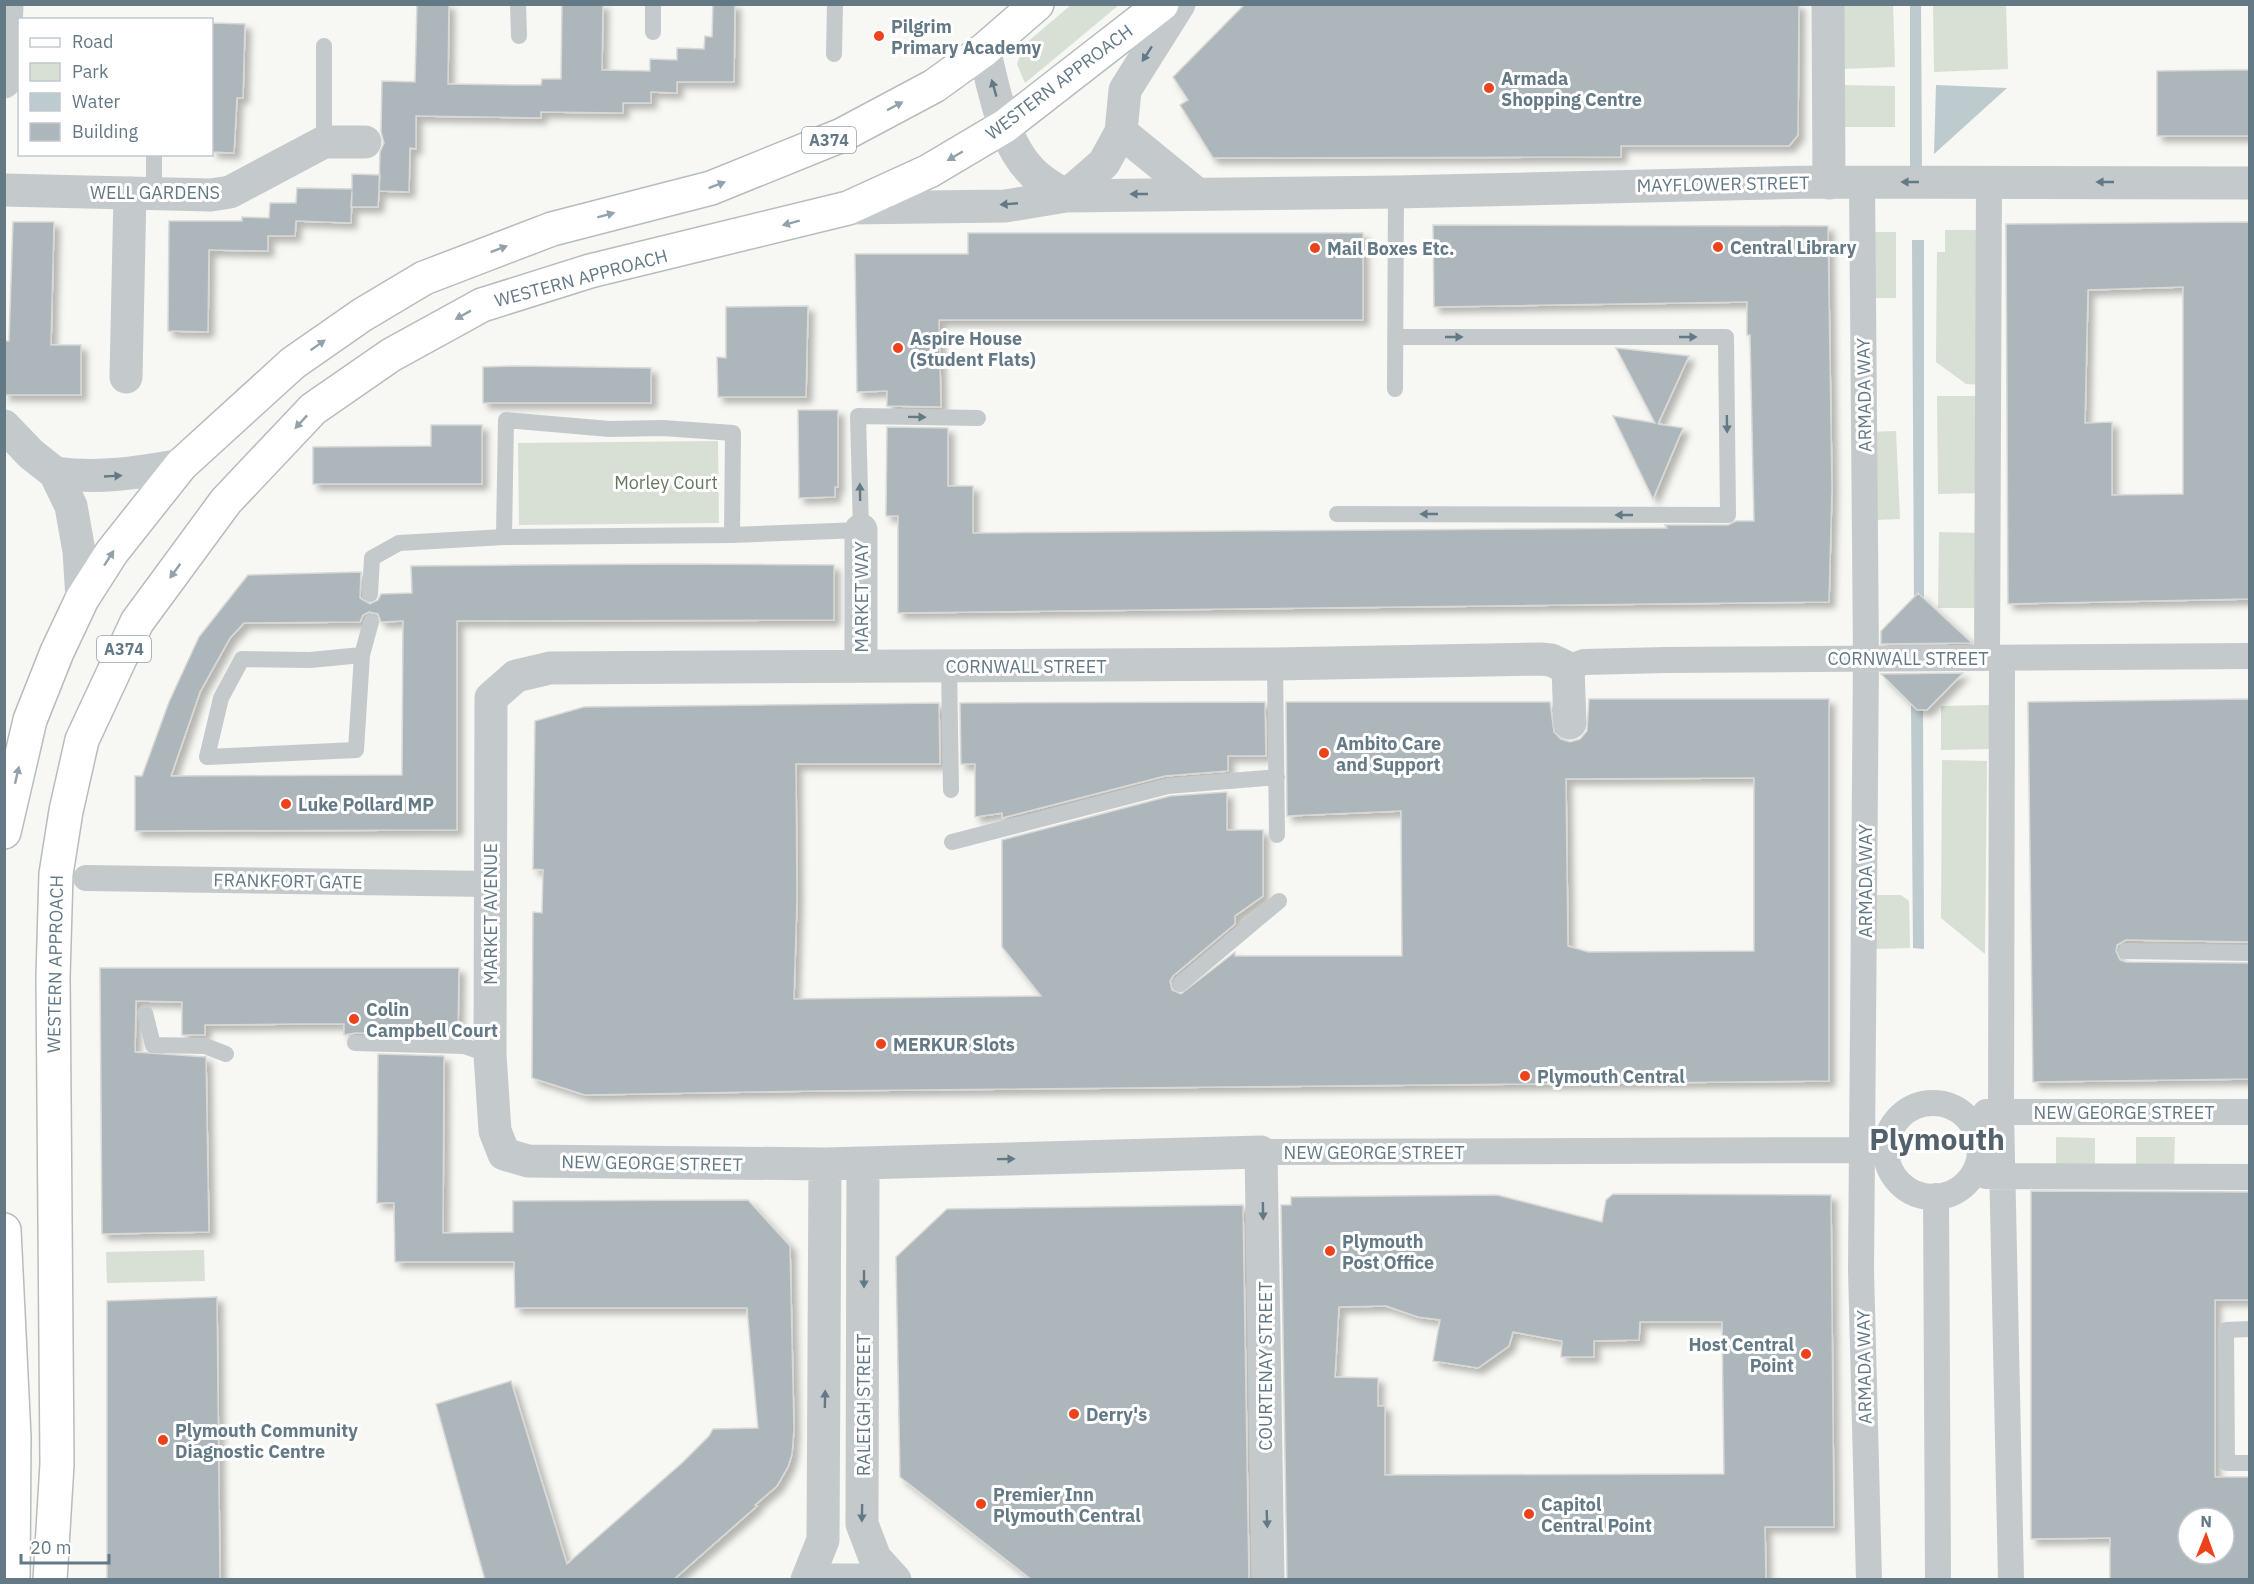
<svg xmlns="http://www.w3.org/2000/svg" width="2254" height="1584" font-family="'IBM Plex Sans',sans-serif">
  <style>
    .green { fill: #d8dfd4 }
    .water { fill: #bdcace }
    .building { fill: #adb6bb; stroke: #d8d8d6; stroke-width: 1.5; fill-rule: evenodd; filter: url(#shadow) }
    .lines { fill: none; stroke-linecap: round; stroke-linejoin: round }
    .primary-casing { stroke: #b7bcbf; stroke-width: 36 }
    .service { stroke: #c4c9cb; stroke-width: 16 }
    .pedestrian { stroke: #c4c9cb; stroke-width: 26 }
    .minor { stroke: #c4c9cb; stroke-width: 33 }
    .tertiary { stroke: #c4c9cb; stroke-width: 33 }
    .primary { stroke: #fff; stroke-width: 33 }
    .oneway { fill: #647986 }
    .oneway2 { fill: #92a1aa }
    .poi-dot { fill: #ed431d; stroke: #fff; stroke-width: 2 }
    .labels { text-anchor: middle; dominant-baseline: central; stroke-width: 6; stroke-linejoin: round; paint-order: stroke }
    .shield { fill: #fff; stroke: #92a1aa; stroke-width: 1.5 }
    .shield-label { font-size: 16px; font-weight: bold; fill: #647986 }
    .poi-label { font-size: 18px; font-weight: bold; fill: #647986; stroke: #fff; text-anchor: start }
    .street-label { font-size: 18px; fill: #647986; stroke: #fff }
    .park-label { font-size: 18px; fill: #66785f; stroke: #fff }
    .town-label { font-size: 30px; font-weight: bold; fill: #52616b; stroke: #fff }
  </style>
  <defs>
    <filter id="shadow"><feDropShadow dx="5.5" dy="5.5" stdDeviation="3" flood-color="#0004"/></filter>
  </defs>
  <rect width="100%" height="100%" fill="#f7f7f3"/>
  <path class="green" d="M1072 4 1119 5 1025 83 1017 64 1024 45Z
    M1840 5H1893L1895 67 1840 69Z
    M1933 5H2006L2008 69 1934 72Z
    M1840 85 1895 86V127H1839Z
    M1945 230H1984V385L1966 384 1936 362 1937 252H1945Z
    M1870 232H1896V298H1870Z
    M1937 396H1982V493L1938 494Z
    M1896 431 1900 519 1873 520 1870 432Z
    M718 441 719 523 519 525 518 443Z
    M1939 532 1982 533V608H1938Z
    M1989 705 1990 749 1941 750V706Z
    M1942 760 1987 761 1985 954 1941 918Z
    M1873 895H1901L1909 901 1910 948 1873 949Z
    M2056 1137 2095 1138V1167H2056Z
    M2136 1137H2175L2174 1167 2136 1166Z
    M204 1250 205 1281 107 1283 106 1252Z"/>
  <path class="water" d="M1910 5H1921L1922 170H1910Z
    M1936 85 2007 88 1934 154Z
    M1912 240H1924V603H1914Z
    M1911 705H1923L1924 949 1913 948Z"/>
  <path class="building" d="M417 4H449L448 84 513 85H541L542 79H561L562 4H603L602 70 650 71V59L677 60V48L704 49 705 36 712 37 713 4H735L734 82H677V93L651 92V103H623V113L541 112V118L416 116V149L410 148 409 192 379 191 380 152 384 143 381 132 382 81 415 82Z
    M1245 4H1799L1798 135 1789 146H1621V157L1213 158 1180 105 1188 100 1173 77Z
    M212 23 245 24 243 98H237L234 153 212 152Z
    M2228 70H2250V136H2157V71Z
    M352 174 380 175 378 207H351L352 191 351 223 296 221 295 236H268V251L209 250 208 332 168 331 169 221H242V217L269 218 270 203H296L297 188 352 189Z
    M13 222H54L51 345H81V395H4V341H9Z
    M2250 222V599L2008 604 2006 224ZM2183 287V494L2112 495V422L2085 423 2088 290Z
    M1433 225 1828 226 1832 489 1829 602 898 613V516H886L887 427 948 428V486H973V533L1667 528 1665 525H1728L1736 521H1754L1750 335H1747V302L1434 307Z
    M968 233H1363V320H939L941 407 887 406V391L857 392 855 254H968Z
    M808 306 806 397H718L717 357 726 358V307Z
    M1616 348 1689 356 1658 424 1683 428 1653 499 1613 416 1655 423Z
    M515 366 651 368V403H483V367Z
    M798 410H838V487H835V497L799 498Z
    M431 425H482V484H313V447L431 446Z
    M669 564 834 565V620L457 621V830L135 831V776H142L169 702 199 637 248 575 361 572 360 598 370 604 378 600 381 594 412 593 411 566ZM369 612 378 614 381 622 403 621 402 775 171 776 200 692 230 638 244 623 360 622 363 615Z
    M1918 593 1972 643 1881 644V631Z
    M1963 673 1927 710H1917L1881 674Z
    M1589 699H1829V1081L815 1091 585 1095 532 1078 533 912 542 913 543 870 533 869 535 721 584 707 939 703 940 764H796L797 899 794 999 1041 996 1002 947V840L1170 796 1227 792V830H1263V896L1235 916V924L1173 976 1170 981 1172 990 1181 994 1235 952V956H1402L1401 811 1287 816 1286 702H1550L1554 732 1561 739 1570 742 1580 739 1587 731ZM1754 778V951L1588 952 1568 946 1566 779Z
    M2250 699V942L2126 940 2117 945 2116 951 2120 960 2126 962 2250 963V1079L2033 1082 2028 702Z
    M1265 702 1266 756H1228V771L1165 776 1002 818V813L975 817V764H961L960 703Z
    M100 968H459L458 1035 355 1033 344 1035V1024H298L205 1025V1035H182V1002L136 1001 135 1052 206 1057 209 1232 102 1234Z
    M378 1054 444 1056 443 1233 513 1232V1201L748 1200 790 1246 794 1429 792 1454 788 1467 777 1486 755 1505 757 1506 673 1580H485L436 1404 511 1381 567 1564 682 1463 709 1436 713 1429 758 1428 747 1308H515L514 1262H395L394 1203H377Z
    M2031 1191 2250 1192V1300H2215V1477H2250V1580H2110V1538L2031 1539ZM2188 1518H2224V1554H2188Z
    M1613 1194 1831 1195 1834 1527H1765L1766 1580H1287L1281 1205H1291V1197L1497 1195 1602 1222 1606 1200ZM1386 1306 1418 1317 1440 1320 1433 1361 1478 1368 1509 1346 1513 1332 1562 1341 1561 1357H1594V1341L1639 1340 1640 1322H1722L1724 1474 1385 1475V1406H1378V1378L1335 1377 1339 1307Z
    M1243 1205 1249 1580H1032L900 1477 896 1257 947 1209Z
    M217 1297 220 1580H107V1301Z"/>
  <g class="lines">
    <defs>
      <path id="primary" d="M4 832 30 720 57 652 82 599 112 552 181 465 293 363 362 315 424 278 552 229 711 188 842 135 934 86 984 50 1037 4
        M4 1230 14 1437 13 1580
        M50 1580 57 1464 53 976 56 874 66 811 82 740 137 622 226 501 313 409 391 355 482 305 590 271 848 208 929 171 1005 126 1162 4"/>
    </defs>
    <use href="#primary" class="primary-casing"/>
    <path class="service" d="M518 4 519 36
      M653 32V4
      M834 54 835 4
      M324 142V46
      M154 192V154
      M1395 389 1396 192
      M1337 514 1728 515 1726 337H1395
      M504 537 506 420 610 429 663 428 733 433 732 535
      M370 594 372 558 399 543 504 537 732 535 861 530 858 416 978 418
      M362 655 310 660 242 659 221 698 207 757 356 750 362 655 371 622
      M1275 664 1277 835
      M949 667 951 790
      M952 842 1168 786 1277 777
      M2126 951 2250 953
      M1180 984 1279 901
      M145 1013 153 1045 205 1046 226 1054
      M355 1043 464 1046 490 1055
      M2250 1329 2226 1330 2227 1463H2250"/>
    <path class="pedestrian" d="M1862 182 1866 658 1861 1270 1869 1580
      M1987 658 1989 182
      M2002 659 2001 1113 2011 1580
      M1568 668 1584 662 1666 660 2250 656
      M86 878 489 884
      M1886 1150a47 47 0 1 1 94 0a47 47 0 1 1-94 0Z
      M1986 1112H2250
      M1261 1152 1885 1150
      M1986 1176 2250 1177
      M1936 1196 1938 1580"/>
    <path class="minor" d="M1828 4 1829 183
      M984 50C995 91 1003 150 1039 178 1047 185 1057 190 1066 196
      M4 82 7 4
      M1121 132 1197 194
      M4 190 211 195 230 192 324 142H365
      M1066 196 1104 163 1121 132 1125 90 1179 4
      M848 208 1005 206 1066 196 1396 192 1814 182 2250 183
      M126 377 130 193
      M4 426 31 454 55 473 71 506 79 551 82 599
      M55 473C99 479 138 473 181 465
      M861 530V665
      M863 1163 862 1524 875 1558 895 1580
      M807 1580 823 1540 825 1164
      M1268 1580 1261 1152 825 1164 528 1161 504 1154 495 1131 490 1055 491 698 516 676 550 668 1275 664 1540 659 1551 660 1568 668 1570 723"/>
    <path class="tertiary" d="M831 1580H879"/>
    <use href="#primary" class="primary"/>
  </g>
  <defs><path id="oneway-solid" d="M-6-.8H1V-3.2L6.5 0L1 3.2V.8H-6Z" transform="scale(1.5)"/></defs>
  <g class="oneway">
    <use href="#oneway-solid" transform="translate(1147 54) rotate(123)"/>
    <use href="#oneway-solid" transform="translate(994 88) rotate(-106)"/>
    <use href="#oneway-solid" transform="translate(1910 182) rotate(-180)"/>
    <use href="#oneway-solid" transform="translate(2105 182) rotate(-180)"/>
    <use href="#oneway-solid" transform="translate(1139 194) rotate(180)"/>
    <use href="#oneway-solid" transform="translate(1009 204) rotate(175)"/>
    <use href="#oneway-solid" transform="translate(1454 337)"/>
    <use href="#oneway-solid" transform="translate(1688 337)"/>
    <use href="#oneway-solid" transform="translate(917 417) rotate(1)"/>
    <use href="#oneway-solid" transform="translate(1727 424) rotate(89)"/>
    <use href="#oneway-solid" transform="translate(113 476) rotate(-3)"/>
    <use href="#oneway-solid" transform="translate(860 492) rotate(-91)"/>
    <use href="#oneway-solid" transform="translate(1429 514) rotate(-180)"/>
    <use href="#oneway-solid" transform="translate(1624 515) rotate(-180)"/>
    <use href="#oneway-solid" transform="translate(1006 1159) rotate(-1)"/>
    <use href="#oneway-solid" transform="translate(1263 1211) rotate(89)"/>
    <use href="#oneway-solid" transform="translate(864 1279) rotate(90)"/>
    <use href="#oneway-solid" transform="translate(825 1399) rotate(-89)"/>
    <use href="#oneway-solid" transform="translate(862 1513) rotate(91)"/>
    <use href="#oneway-solid" transform="translate(1267 1519) rotate(88)"/>
  </g>
  <g class="oneway2">
    <use href="#oneway-solid" transform="translate(895 106) rotate(-28)"/>
    <use href="#oneway-solid" transform="translate(955 156) rotate(150)"/>
    <use href="#oneway-solid" transform="translate(717 185) rotate(-21)"/>
    <use href="#oneway-solid" transform="translate(606 215) rotate(-15)"/>
    <use href="#oneway-solid" transform="translate(791 223) rotate(165)"/>
    <use href="#oneway-solid" transform="translate(499 249) rotate(-21)"/>
    <use href="#oneway-solid" transform="translate(463 315) rotate(151)"/>
    <use href="#oneway-solid" transform="translate(318 345) rotate(-35)"/>
    <use href="#oneway-solid" transform="translate(301 422) rotate(133)"/>
    <use href="#oneway-solid" transform="translate(109 558) rotate(-57)"/>
    <use href="#oneway-solid" transform="translate(175 571) rotate(126)"/>
    <use href="#oneway-solid" transform="translate(17 775) rotate(-77)"/>
  </g>
  <g class="poi-dot">
    <circle cx="879" cy="36" r="6"/>
    <circle cx="1489" cy="88" r="6"/>
    <circle cx="1718" cy="247" r="6"/>
    <circle cx="1315" cy="248" r="6"/>
    <circle cx="898" cy="348" r="6"/>
    <circle cx="1324" cy="753" r="6"/>
    <circle cx="286" cy="804" r="6"/>
    <circle cx="354" cy="1019" r="6"/>
    <circle cx="881" cy="1044" r="6"/>
    <circle cx="1525" cy="1076" r="6"/>
    <circle cx="1330" cy="1251" r="6"/>
    <circle cx="1806" cy="1354" r="6"/>
    <circle cx="1074" cy="1414" r="6"/>
    <circle cx="163" cy="1440" r="6"/>
    <circle cx="981" cy="1504" r="6"/>
    <circle cx="1529" cy="1514" r="6"/>
  </g>
  <g class="labels">
    <g class="shield">
      <rect x="802" y="127" width="54" height="26" rx="4.5"/>
      <rect x="97" y="636" width="54" height="26" rx="4.5"/>
    </g>
    <g class="shield-label">
      <text x="829" y="140">A374</text>
      <text x="124" y="649">A374</text>
    </g>
    <g class="poi-label">
      <text x="891" y="26">Pilgrim<tspan x="891" dy="21">Primary Academy</tspan></text>
      <text x="1501" y="78">Armada<tspan x="1501" dy="21">Shopping Centre</tspan></text>
      <text x="1730" y="247">Central Library</text>
      <text x="1327" y="248">Mail Boxes Etc.</text>
      <text x="910" y="338">Aspire House<tspan x="910" dy="21">(Student Flats)</tspan></text>
      <text x="1336" y="743">Ambito Care<tspan x="1336" dy="21">and Support</tspan></text>
      <text x="298" y="804">Luke Pollard MP</text>
      <text x="366" y="1009">Colin<tspan x="366" dy="21">Campbell Court</tspan></text>
      <text x="893" y="1044">MERKUR Slots</text>
      <text x="1537" y="1076">Plymouth Central</text>
      <text x="1342" y="1241">Plymouth<tspan x="1342" dy="21">Post Office</tspan></text>
      <text x="1794" y="1344" text-anchor="end">Host Central<tspan x="1794" dy="21">Point</tspan></text>
      <text x="1086" y="1414">Derry's</text>
      <text x="175" y="1430">Plymouth Community<tspan x="175" dy="21">Diagnostic Centre</tspan></text>
      <text x="993" y="1494">Premier Inn<tspan x="993" dy="21">Plymouth Central</tspan></text>
      <text x="1541" y="1504">Capitol<tspan x="1541" dy="21">Central Point</tspan></text>
    </g>
    <g class="street-label">
      <text transform="translate(1059 82) rotate(-37)">WESTERN APPROACH</text>
      <text transform="translate(1723 184) rotate(-1)">MAYFLOWER STREET</text>
      <text x="155" y="192">WELL GARDENS</text>
      <text transform="translate(581 278) rotate(-15)">WESTERN APPROACH</text>
      <text transform="translate(1864 395) rotate(-91)">ARMADA WAY</text>
      <text transform="translate(861 597) rotate(-90)">MARKET WAY</text>
      <text x="1908" y="658">CORNWALL STREET</text>
      <text x="1026" y="666">CORNWALL STREET</text>
      <text transform="translate(288 881) rotate(1)">FRANKFORT GATE</text>
      <text transform="translate(1865 881) rotate(-90)">ARMADA WAY</text>
      <text transform="translate(490 914) rotate(-90)">MARKET AVENUE</text>
      <text transform="translate(55 964) rotate(-89)">WESTERN APPROACH</text>
      <text x="2124" y="1112">NEW GEORGE STREET</text>
      <text x="1374" y="1152">NEW GEORGE STREET</text>
      <text transform="translate(652 1163) rotate(1)">NEW GEORGE STREET</text>
      <text transform="translate(1265 1366) rotate(-90)">COURTENAY STREET</text>
      <text transform="translate(1864 1367) rotate(-91)">ARMADA WAY</text>
      <text transform="translate(863 1405) rotate(-90)">RALEIGH STREET</text>
    </g>
    <g class="park-label">
      <text x="666" y="482">Morley Court</text>
    </g>
    <g class="town-label">
      <text x="1937" y="1138">Plymouth</text>
    </g>
  </g>
  <rect width="2254" height="1584" fill="none" stroke="#647986" stroke-width="12"/>
  <rect x="18" y="18" width="195" height="138" fill="#ffffff" stroke="#c1c9cf" stroke-width="1.5"/>
  <rect x="30" y="38" width="30" height="9" fill="#ffffff" stroke="#c1c9cf" stroke-width="1.5"/>
  <text x="72" y="48" font-size="18" fill="#647986">Road</text>
  <rect x="30" y="63" width="30" height="18" fill="#d8dfd4" stroke="#c1c9cf" stroke-width="1.5"/>
  <text x="72" y="78" font-size="18" fill="#647986">Park</text>
  <rect x="30" y="93" width="30" height="18" fill="#bdcace" stroke="#c1c9cf" stroke-width="1.5"/>
  <text x="72" y="108" font-size="18" fill="#647986">Water</text>
  <rect x="30" y="123" width="30" height="18" fill="#adb6bb" stroke="#c1c9cf" stroke-width="1.5"/>
  <text x="72" y="138" font-size="18" fill="#647986">Building</text>
  <g transform="translate(2206 1536) rotate(1)"><circle r="28" fill="#ffffff" stroke="#c1c9cf" stroke-width="1.5"/>
  <path d="M0-4.5L10 22L0 15L-10 22Z" fill="#ed431d"/>
  <text y="-9" font-size="16" font-weight="bold" text-anchor="middle" fill="#647986">N</text>
  </g>
  <path d="M21 1554v9h88v-9" fill="none" stroke="#647986" stroke-width="3"/>
  <text x="30" y="1554" font-size="18" fill="#647986" stroke="#ffffff" stroke-width="4.5" paint-order="stroke">20 m</text>
</svg>
